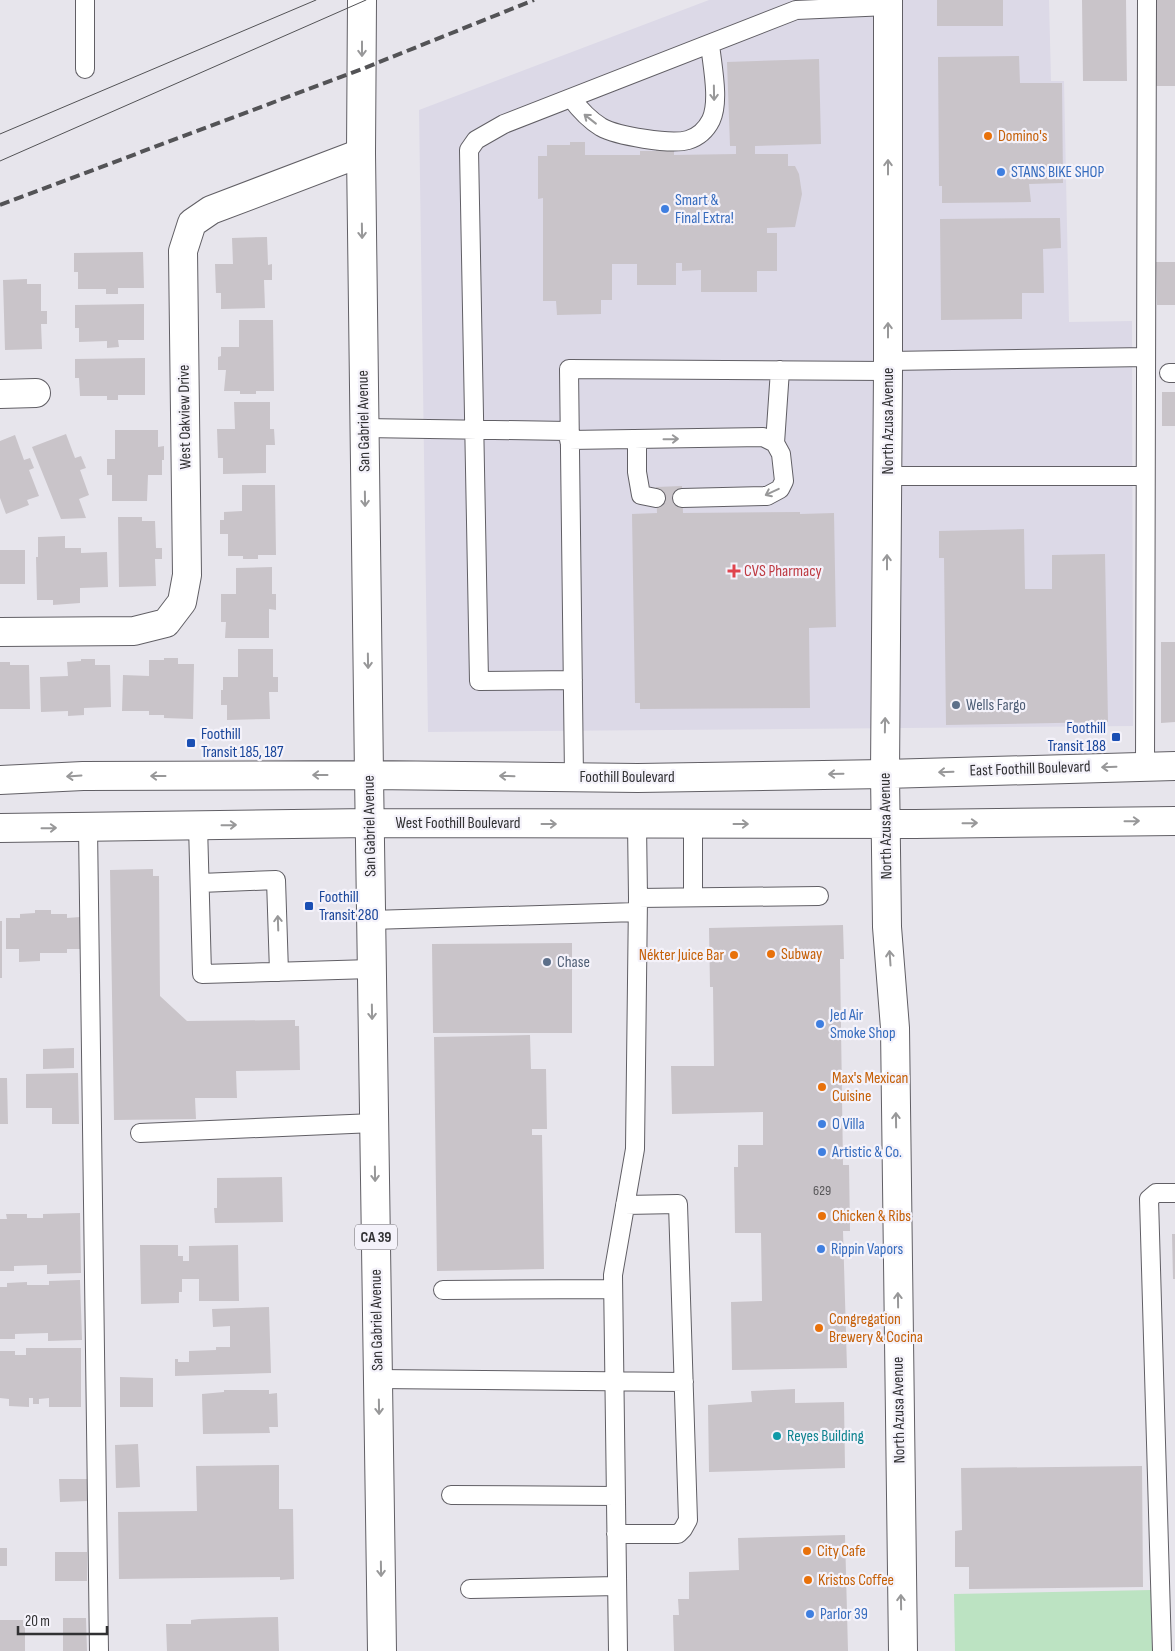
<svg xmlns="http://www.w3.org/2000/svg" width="1175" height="1651" font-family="'Sofia Sans Condensed',sans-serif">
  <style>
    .built { fill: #dcd9e7 }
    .green { fill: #bce3c2 }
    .building { fill: #c9c4c9 }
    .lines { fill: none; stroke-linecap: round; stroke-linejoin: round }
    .service-casing { stroke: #615f65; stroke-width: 20 }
    .minor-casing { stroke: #615f65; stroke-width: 30 }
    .secondary-casing { stroke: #615f65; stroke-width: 30 }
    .primary-casing { stroke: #615f65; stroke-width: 30 }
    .service { stroke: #fff; stroke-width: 18 }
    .minor { stroke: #fff; stroke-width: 28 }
    .secondary { stroke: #fff; stroke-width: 28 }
    .primary { stroke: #fff; stroke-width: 28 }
    .tram { stroke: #535356; stroke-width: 1 }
    .rail { stroke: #535356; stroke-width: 4; stroke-dasharray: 10 5; stroke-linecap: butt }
    .oneway { stroke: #989899 }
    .food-dot { fill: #e8710a; stroke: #f4f2fa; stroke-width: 2 }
    .shop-dot { fill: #3f7fe0; stroke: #f4f2fa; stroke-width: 2 }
    .health-dot { fill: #e0444e; stroke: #f4f2fa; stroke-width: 2 }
    .service-dot { fill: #5c6f8a; stroke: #f4f2fa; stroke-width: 2 }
    .transit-dot { fill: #1a4fb4; stroke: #f4f2fa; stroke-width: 2 }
    .culture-dot { fill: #0f9aa8; stroke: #f4f2fa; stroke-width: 2 }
    .labels { text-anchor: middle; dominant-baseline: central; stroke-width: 4.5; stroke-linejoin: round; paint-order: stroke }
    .number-label { font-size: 14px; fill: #575658 }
    .shield { fill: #f4f2fa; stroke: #6c6b6f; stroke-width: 1 }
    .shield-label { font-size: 15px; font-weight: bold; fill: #313133 }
    .food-label { font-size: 16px; fill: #c56008; stroke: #f4f2fa; text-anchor: start }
    .shop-label { font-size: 16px; fill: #366cbe; stroke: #f4f2fa; text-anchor: start }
    .street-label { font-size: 16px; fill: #313133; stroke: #f4f2fa }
    .health-label { font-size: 16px; fill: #be3a42; stroke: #f4f2fa; text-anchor: start }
    .service-label { font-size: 16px; fill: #4e5e75; stroke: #f4f2fa; text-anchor: start }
    .transit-label { font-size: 16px; fill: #164399; stroke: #f4f2fa; text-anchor: start }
    .culture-label { font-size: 16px; fill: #0d838f; stroke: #f4f2fa; text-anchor: start }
  </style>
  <rect width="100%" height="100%" fill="#e7e5ec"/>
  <path class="built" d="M709 0H1049L1051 81H1064L1069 322 1132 321 1133 726 428 732 419 110Z"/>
  <path class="green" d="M1151 1590 1152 1651H955L954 1594Z"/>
  <path class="building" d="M937 0H1003V26H937Z
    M1082 0H1126L1127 81H1083Z
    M1152 0H1175V86H1153Z
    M1019 56 1020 83H1062L1063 183 1029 184 1031 202 942 203V186H939L938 57Z
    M819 59 821 144 755 146V154H788V166H795L799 174 802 194 795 227 767 228V233H777V271H757V292H701V270L682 271V263H676V285H637V264H612V300H601V314L557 315 556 301H543V198L538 199V156H547V145H570V142H585V155H640V151H656V148L674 147V155L736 154V146H730L727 62Z
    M1060 218 1061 248 1043 249 1044 293H1022V319L941 320 940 219Z
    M267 237 268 265 272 264V280H264L265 308 221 309V293H216L215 264H233L232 238Z
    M143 252 144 288H118V294H106V289H78V272H74V253Z
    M1156 262H1175V305H1157Z
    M27 279V284H41V311H47V324H41L42 349 5 350 3 280Z
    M144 304V340H118L119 347 107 348V341L79 342V328H75V305Z
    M239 320H273L274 391H256V394H240V391H224L226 370H218V357L221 356V347H239Z
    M145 358V395H118V400H107V396H80L79 378H75V359Z
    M1162 392H1175V426H1162Z
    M234 402H270V429H274L275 445H266V473L223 474V458H218L217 429H235Z
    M115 430H158V447L164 446V460H162V475H148L147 501H112V475H107V459H115Z
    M66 434 75 458 81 456 86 468 80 470 89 495 79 499 86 518 61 519 32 447Z
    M15 435 24 460 30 458 34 468 29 470 39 496 27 500 29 505 6 514 0 498V441Z
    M242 485H275L276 555H258V559H243V556H228V534H220V520H224V512L242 511Z
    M682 486 683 513 800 512V514L834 513 836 627 809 628 810 708 640 709V703H635L632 514 657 513 656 487Z
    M118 517H142V521H155L156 548H162V559H155L156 586 119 587Z
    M1024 529 1025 589H1052V555L1105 554 1108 722 946 725 944 558H939V531Z
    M65 536V548H81V553L107 552 108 587 80 588V603L53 605V600H37L36 557H38V537Z
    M0 550H25V584H0Z
    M272 567V594H276V610L269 609V638H225L226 622H221V594H236V568Z
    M1161 642H1175V722L1161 723Z
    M238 649H273V677H278V692H269L270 719 227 720V705H221V690H223V677H238Z
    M164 658H178V664H194L193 719 164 718V715H149V711H122L123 675 149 676V660H164Z
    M81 659H95V665H110L111 707 84 708V715L68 716V711L41 712 40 677 68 676 67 662 81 661Z
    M0 662H10V665H29L30 709H0Z
    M153 869V876H159L160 996 187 1021 295 1020V1026H299L300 1070 236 1071 237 1098H195L196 1119 114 1120 110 870Z
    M35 910H51V914H67V918L80 917V949H67V953H40V961L19 962V949H6V918H20V914L35 913Z
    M0 921H2V978H0Z
    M843 925 844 959H840L843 1165H849L850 1231H843L847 1368 732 1370 731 1302 762 1301 761 1233H735L734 1167H738V1145H763V1112L672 1114 671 1066H714L713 987H710L709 928Z
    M572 943V1033H433L432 944Z
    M530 1035 531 1069H546L547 1129H532V1135H542L544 1269 437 1271 434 1037Z
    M74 1048V1068L43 1069V1049Z
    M78 1073 79 1124H52V1108H26V1074Z
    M0 1078H7L8 1124H0Z
    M282 1177 283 1222 215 1223 214 1208H217V1178Z
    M80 1213 81 1273 47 1274V1265L14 1266V1271H0V1219H7L6 1214H27V1218H43V1214Z
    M1172 1234H1175V1279H1173Z
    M140 1245H178V1256H183V1261H189V1246L238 1245 239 1301H199V1279H182V1292H179V1303L141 1304Z
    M80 1280 82 1340 48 1341V1333L15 1334V1339H0V1287H7V1283L27 1282V1285H49V1281Z
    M269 1307 271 1373 175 1376V1359H178V1362H189V1351L216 1350V1347H230V1326L213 1327 212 1309Z
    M26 1348H81V1407H49V1398L39 1399V1404H33V1398H29V1407L9 1406V1399L0 1398V1351H15V1355H26Z
    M120 1377 153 1378V1407H120Z
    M795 1389V1403L844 1402 845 1468 709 1472 708 1405 752 1402 751 1391Z
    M224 1390H269V1394L277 1393 278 1427H269L270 1433 203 1434 202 1394 224 1392Z
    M138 1444 140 1487 116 1488 115 1445Z
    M279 1465V1509H293L294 1579 280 1580V1577L119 1579 118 1512 197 1511 196 1466Z
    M1142 1466 1143 1587 969 1589V1567H955V1531L962 1530 961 1468Z
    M59 1479H88V1501L60 1502Z
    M845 1535 848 1651H674L673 1615H679L678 1599H689V1572L739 1570 738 1538Z
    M0 1548H7V1566H0Z
    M55 1552H87V1581H55Z
    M278 1617 279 1651H167L166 1624H191V1620L199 1619Z
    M63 1618H86L87 1651H63Z
    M0 1620H23V1626H25V1651H0Z"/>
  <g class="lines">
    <defs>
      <path id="service" d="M85 0V69
        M571 98C580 110 588 119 601 127 617 136 671 145 688 140 698 137 706 130 711 120 720 101 712 65 710 44
        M888 361 1146 357
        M1169 373H1175
        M364 428 569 431
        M637 439V472L641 495 656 498
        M569 440 763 437 775 443 781 454 784 481 780 489 767 496 682 498
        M775 443 780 370
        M887 476H1145
        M573 680 479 681 469 150 476 140 504 124 796 10 888 6
        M1145 766 1147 0
        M574 777 569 369 888 371
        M693 824V897
        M198 825 202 974 371 969
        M88 827 99 1651
        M200 883 276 880 279 972
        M638 898 819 896
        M371 920 637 912
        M140 1133 374 1123
        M443 1290 613 1289
        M378 1379 684 1382
        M451 1495 616 1496
        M616 1534H678L683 1529 688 1520 678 1204 625 1205
        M470 1589 617 1586
        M618 1651 613 1275 635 1149 638 898 637 824
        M1162 1651 1149 1199 1156 1193H1175"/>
      <path id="minor" d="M0 394 36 393
        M0 632 134 631 166 623 182 602 187 575 183 251 192 223 211 210 361 153"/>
      <path id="secondary" d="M362 0 361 153 369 775
        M885 774 888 371V0"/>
      <path id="primary" d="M885 774 887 927 895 1028 903 1651
        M369 775 382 1651
        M0 780 83 776 369 775 638 778 885 774 1175 766
        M0 828 370 823 915 824 1175 821"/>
    </defs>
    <use href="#service" class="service-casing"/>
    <use href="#minor" class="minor-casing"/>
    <use href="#secondary" class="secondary-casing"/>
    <use href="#primary" class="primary-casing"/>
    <use href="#service" class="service"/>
    <use href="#minor" class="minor"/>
    <use href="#secondary" class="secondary"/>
    <use href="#primary" class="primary"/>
    <path class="tram" d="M0 134 316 0
      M0 161 366 0"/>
    <path class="rail" d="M0 205 362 69 534 0"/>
  </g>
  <defs><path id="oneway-shaft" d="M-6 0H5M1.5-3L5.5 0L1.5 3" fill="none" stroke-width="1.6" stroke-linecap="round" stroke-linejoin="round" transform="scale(1.25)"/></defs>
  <g class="oneway">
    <use href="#oneway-shaft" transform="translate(362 49) rotate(90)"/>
    <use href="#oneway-shaft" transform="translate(714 93) rotate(89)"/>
    <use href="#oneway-shaft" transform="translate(590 119) rotate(-142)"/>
    <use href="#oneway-shaft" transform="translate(888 167) rotate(-90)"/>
    <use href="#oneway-shaft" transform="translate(362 231) rotate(89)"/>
    <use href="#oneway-shaft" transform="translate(888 330) rotate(-90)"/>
    <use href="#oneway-shaft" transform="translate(671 439) rotate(-1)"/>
    <use href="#oneway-shaft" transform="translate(772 492) rotate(155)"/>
    <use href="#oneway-shaft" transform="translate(365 499) rotate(89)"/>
    <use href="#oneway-shaft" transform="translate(887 562) rotate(-90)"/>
    <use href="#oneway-shaft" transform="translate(368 661) rotate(89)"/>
    <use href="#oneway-shaft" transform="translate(885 725) rotate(-89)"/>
    <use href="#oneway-shaft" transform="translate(1109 767) rotate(178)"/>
    <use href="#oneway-shaft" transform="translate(946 772) rotate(178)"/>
    <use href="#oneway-shaft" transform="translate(836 774) rotate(179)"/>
    <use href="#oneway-shaft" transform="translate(320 775) rotate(180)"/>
    <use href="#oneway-shaft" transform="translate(74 776) rotate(176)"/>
    <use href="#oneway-shaft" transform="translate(158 776) rotate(180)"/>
    <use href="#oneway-shaft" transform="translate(507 776) rotate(-179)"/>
    <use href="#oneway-shaft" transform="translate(1132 821) rotate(-1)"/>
    <use href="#oneway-shaft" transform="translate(970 823) rotate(-1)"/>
    <use href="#oneway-shaft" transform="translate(549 824)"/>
    <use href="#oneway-shaft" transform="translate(741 824)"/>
    <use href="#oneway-shaft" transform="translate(229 825) rotate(-1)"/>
    <use href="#oneway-shaft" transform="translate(49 828) rotate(-1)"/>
    <use href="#oneway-shaft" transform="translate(278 923) rotate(-92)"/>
    <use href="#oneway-shaft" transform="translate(890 958) rotate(-94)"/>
    <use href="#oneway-shaft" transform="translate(372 1012) rotate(89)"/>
    <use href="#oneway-shaft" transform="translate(896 1120) rotate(-91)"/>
    <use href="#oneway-shaft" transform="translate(375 1174) rotate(89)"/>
    <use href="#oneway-shaft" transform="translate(898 1300) rotate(-91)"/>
    <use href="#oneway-shaft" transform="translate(379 1407) rotate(89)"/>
    <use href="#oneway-shaft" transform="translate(381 1569) rotate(89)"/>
    <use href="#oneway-shaft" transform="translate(901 1602) rotate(-91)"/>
  </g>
  <g class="food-dot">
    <circle cx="988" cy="136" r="5"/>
    <circle cx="771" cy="954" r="5"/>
    <circle cx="734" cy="955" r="5"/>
    <circle cx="822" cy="1087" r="5"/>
    <circle cx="822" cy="1216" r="5"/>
    <circle cx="819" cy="1328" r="5"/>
    <circle cx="807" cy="1551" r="5"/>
    <circle cx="808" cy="1580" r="5"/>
  </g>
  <g class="shop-dot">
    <circle cx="1001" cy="172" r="5"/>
    <circle cx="665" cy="209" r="5"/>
    <circle cx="820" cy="1024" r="5"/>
    <circle cx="822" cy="1124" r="5"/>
    <circle cx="822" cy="1152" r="5"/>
    <circle cx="821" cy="1249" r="5"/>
    <circle cx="810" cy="1614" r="5"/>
  </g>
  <path class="health-dot" d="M731.5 563.5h5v5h5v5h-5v5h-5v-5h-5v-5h5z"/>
  <g class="service-dot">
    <circle cx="956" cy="705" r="5"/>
    <circle cx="547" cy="962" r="5"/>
  </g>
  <g class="transit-dot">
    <rect x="1111" y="732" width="10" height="10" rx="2.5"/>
    <rect x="186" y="738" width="10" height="10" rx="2.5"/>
    <rect x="304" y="901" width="10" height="10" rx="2.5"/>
  </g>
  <circle class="culture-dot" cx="777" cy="1436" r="5"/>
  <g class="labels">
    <g class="number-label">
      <text x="822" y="1190">629</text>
    </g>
    <rect class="shield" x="355" y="1224.5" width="42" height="25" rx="4"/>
    <g class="shield-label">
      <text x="376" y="1237">CA 39</text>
    </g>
    <g class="food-label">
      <text x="998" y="136">Domino's</text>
      <text x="781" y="954">Subway</text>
      <text x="724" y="955" text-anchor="end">Nékter Juice Bar</text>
      <text x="832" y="1078">Max's Mexican<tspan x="832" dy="18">Cuisine</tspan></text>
      <text x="832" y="1216">Chicken &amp; Ribs</text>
      <text x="829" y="1319">Congregation<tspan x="829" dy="18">Brewery &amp; Cocina</tspan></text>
      <text x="817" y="1551">City Cafe</text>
      <text x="818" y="1580">Kristos Coffee</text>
    </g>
    <g class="shop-label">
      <text x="1011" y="172">STANS BIKE SHOP</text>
      <text x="675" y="200">Smart &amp;<tspan x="675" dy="18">Final Extra!</tspan></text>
      <text x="830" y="1015">Jed Air<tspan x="830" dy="18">Smoke Shop</tspan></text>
      <text x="832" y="1124">O Villa</text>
      <text x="832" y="1152">Artistic &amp; Co.</text>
      <text x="831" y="1249">Rippin Vapors</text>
      <text x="820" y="1614">Parlor 39</text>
    </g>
    <g class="street-label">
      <text transform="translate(185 417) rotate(-91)">West Oakview Drive</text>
      <text transform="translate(364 421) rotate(-91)">San Gabriel Avenue</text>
      <text transform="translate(888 421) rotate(-90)">North Azusa Avenue</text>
      <text transform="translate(1030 769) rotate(-2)">East Foothill Boulevard</text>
      <text x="627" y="777">Foothill Boulevard</text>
      <text x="458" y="823">West Foothill Boulevard</text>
      <text transform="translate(370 826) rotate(-91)">San Gabriel Avenue</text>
      <text transform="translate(886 826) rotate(-91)">North Azusa Avenue</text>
      <text transform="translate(377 1320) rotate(-91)">San Gabriel Avenue</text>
      <text transform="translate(899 1410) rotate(-91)">North Azusa Avenue</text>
    </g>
    <g class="health-label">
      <text x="744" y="571">CVS Pharmacy</text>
    </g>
    <g class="service-label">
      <text x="966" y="705">Wells Fargo</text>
      <text x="557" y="962">Chase</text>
    </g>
    <g class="transit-label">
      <text x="1106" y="728" text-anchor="end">Foothill<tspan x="1106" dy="18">Transit 188</tspan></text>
      <text x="201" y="734">Foothill<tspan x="201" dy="18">Transit 185, 187</tspan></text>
      <text x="319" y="897">Foothill<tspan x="319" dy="18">Transit 280</tspan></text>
    </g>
    <g class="culture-label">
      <text x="787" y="1436">Reyes Building</text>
    </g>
  </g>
  <path d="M18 1626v8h89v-8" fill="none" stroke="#313133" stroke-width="2.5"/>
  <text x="25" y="1626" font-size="15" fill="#313133" stroke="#f4f2fa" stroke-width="4" paint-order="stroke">20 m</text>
</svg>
